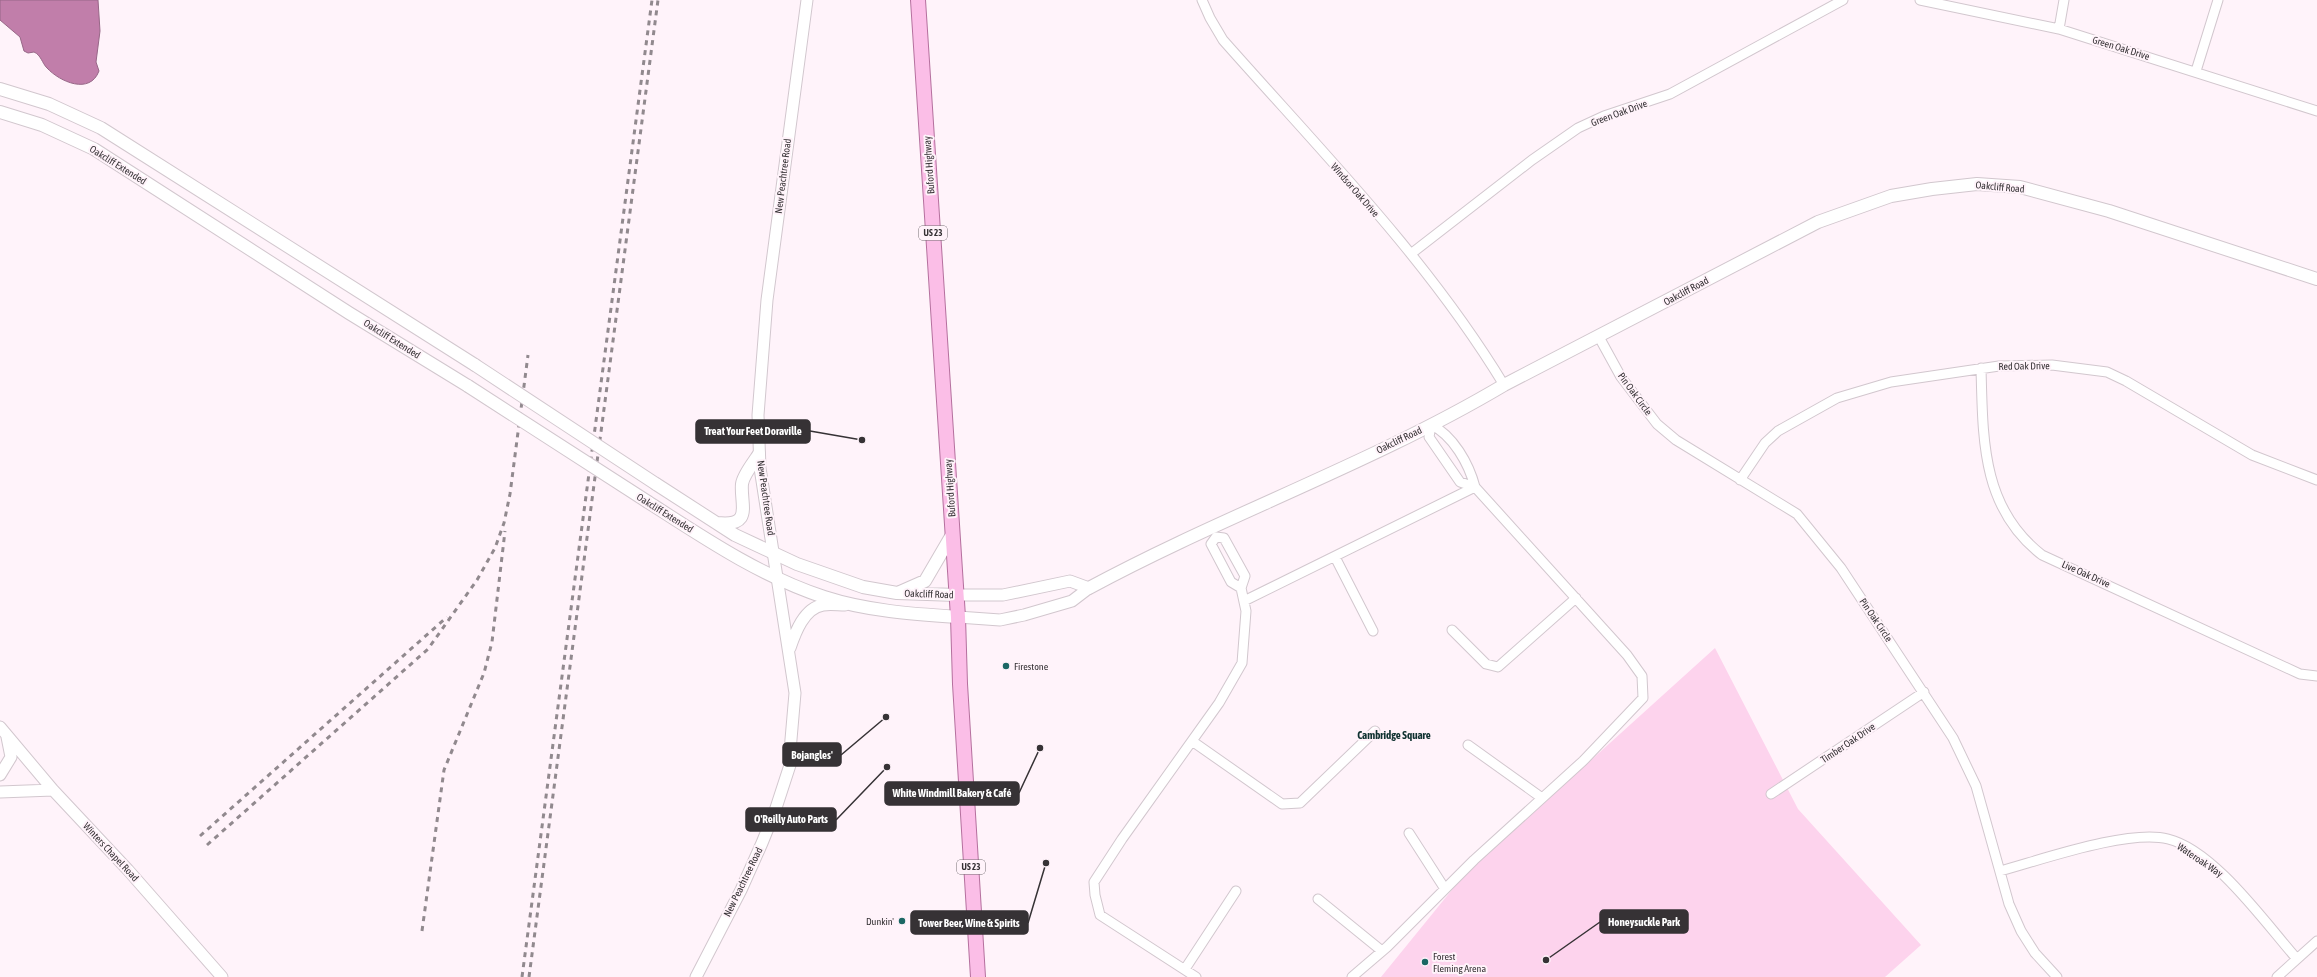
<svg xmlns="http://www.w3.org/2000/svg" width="2317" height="977" font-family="'Asap Condensed',sans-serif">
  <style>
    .green { fill: #fdd3ed }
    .water { fill: #c17eaa; stroke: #976787 }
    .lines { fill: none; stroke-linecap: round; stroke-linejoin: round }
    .minor-casing { stroke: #d2c7ce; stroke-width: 11 }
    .tertiary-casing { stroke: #d2c7ce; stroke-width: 13 }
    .secondary-casing { stroke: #d2c7ce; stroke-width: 14 }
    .primary-casing { stroke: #b5709e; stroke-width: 16 }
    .minor { stroke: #fff; stroke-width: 9 }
    .tertiary { stroke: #fff; stroke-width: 11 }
    .secondary { stroke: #fff; stroke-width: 12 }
    .primary { stroke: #fbbee7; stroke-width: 14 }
    .rail { stroke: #91898e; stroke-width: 3; stroke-dasharray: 5 5; stroke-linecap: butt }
    .secondary-bridge-casing { stroke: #d2c7ce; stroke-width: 14; stroke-linecap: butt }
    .secondary-bridge { stroke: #fff; stroke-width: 12 }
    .poi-dot { fill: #1b6764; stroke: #fff3fa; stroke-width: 1.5 }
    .labels { text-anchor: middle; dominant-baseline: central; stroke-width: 4; stroke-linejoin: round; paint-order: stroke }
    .shield { fill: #fff3fa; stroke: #726c70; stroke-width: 1 }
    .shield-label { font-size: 9px; font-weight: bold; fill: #363235 }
    .street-label { font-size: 10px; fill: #363235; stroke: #fff3fa }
    .poi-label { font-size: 10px; fill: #363235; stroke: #fff3fa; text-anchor: start }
    .neighbourhood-label { font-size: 11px; font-weight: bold; fill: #103231; stroke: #fff3fa }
    .leader { fill: none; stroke: #363235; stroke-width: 1.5 }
    .callout-dot { fill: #363235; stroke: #fff3fa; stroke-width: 1.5 }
    .callout { fill: #363235; stroke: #363235; stroke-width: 1.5 }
    .callout-label { font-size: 11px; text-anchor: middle; font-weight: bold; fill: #fff }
  </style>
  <rect width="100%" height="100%" fill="#fff3fa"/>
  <path class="green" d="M1715 648 1798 809 1921 945 1885 977H1381L1464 875Z"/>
  <path class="water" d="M0 0H98L100 31 96 62 99 71C90 95 60 82 47 68 42 63 41 55 34 52L28 53 24 51 20 37 0 20Z"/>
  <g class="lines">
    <defs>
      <path id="minor" d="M1202 0 1210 18 1223 40C1321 151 1427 258 1504 385
        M1920 0 2059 29 2317 111
        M2059 29 2064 0
        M2196 71 2218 0
        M1412 253 1532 160 1578 128 1604 116 1670 94 1843 0
        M1599 337 1621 377 1657 424 1676 440 1797 514 1841 568 1953 738 1976 786 2009 904 2021 931 2035 953 2057 977
        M1981 368C1983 438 1981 508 2042 555L2300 674 2317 676
        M1740 480 1765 443 1778 431 1837 398 1891 382 1999 366 2052 365 2107 372 2126 381 2252 455 2317 480
        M1216 537 1211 544 1231 582 1241 588
        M1335 557 1373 631
        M1244 601 1475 487
        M1452 630 1486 664 1498 667 1576 598
        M1192 741 1282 804 1300 803 1375 731
        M1468 745 1542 798
        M1771 794 1924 692
        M1409 833 1445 889
        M2000 871C2041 860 2128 829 2168 839 2214 850 2266 924 2297 959
        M1318 899 1382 951
        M1185 969 1236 891
        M1196 977 1100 915 1095 895 1094 882 1122 839 1219 703 1242 663 1246 611 1241 588 1245 576 1224 538 1216 537
        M1352 977 1387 947 1474 860 1583 761 1643 698 1642 676 1627 655 1475 487C1469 464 1453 435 1431 425L1429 437 1460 482 1475 487
        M2277 977 2317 941"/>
      <path id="tertiary" d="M957 595H1003L1070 581 1089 588
        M958 617 1000 620 1024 615 1072 601 1089 588
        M790 648C795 633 804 608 823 605 830 604 838 605 845 605
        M0 727 53 790 128 870 222 977
        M0 775 11 757 7 737
        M0 792 53 790
        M696 977 741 890 762 843 775 811 791 762 790 751 795 693 760 468 758 415 767 300 807 0"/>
      <path id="secondary" d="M0 89 49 104 101 128 475 365
        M0 112 42 125 94 149 349 313 468 386
        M656 484 735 535 797 564 863 587 897 593 957 595
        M648 502C704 538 760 576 824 597 867 611 913 614 958 617
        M717 523C754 527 740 504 742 484 743 475 754 462 759 454
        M1089 588C1224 515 1371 464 1504 385L1818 222 1891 196 1932 189 1977 184 2020 187 2109 211 2317 279
        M900 592 925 581 953 533"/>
      <path id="primary" d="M918 0 958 617 960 684 978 977"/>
    </defs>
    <use href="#minor" class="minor-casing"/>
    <use href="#tertiary" class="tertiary-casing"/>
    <use href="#secondary" class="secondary-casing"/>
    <use href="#primary" class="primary-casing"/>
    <use href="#minor" class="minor"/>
    <use href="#tertiary" class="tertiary"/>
    <use href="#secondary" class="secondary"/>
    <use href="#primary" class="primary"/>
    <path class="rail" d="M200 836 447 617
      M207 845 428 649 477 580 495 548 504 523 510 494 528 355
      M422 931 444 770 484 673 492 642 505 531
      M522 977 652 0
      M529 977 658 0"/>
    <defs>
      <path id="secondary-bridge" d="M475 365 656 484
        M468 386 648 502"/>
    </defs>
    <use href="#secondary-bridge" class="secondary-bridge-casing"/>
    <use href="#secondary-bridge" class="secondary-bridge"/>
  </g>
  <g class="poi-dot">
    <circle cx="1006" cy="666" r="4"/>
    <circle cx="902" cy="921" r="4"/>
    <circle cx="1425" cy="962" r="4"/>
  </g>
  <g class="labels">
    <g class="shield">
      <rect x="919" y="226" width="28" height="14" rx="3"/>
      <rect x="957" y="860" width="28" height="14" rx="3"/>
    </g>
    <g class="shield-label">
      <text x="933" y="233">US 23</text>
      <text x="971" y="867">US 23</text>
    </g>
    <g class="street-label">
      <text transform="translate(2121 48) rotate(17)">Green Oak Drive</text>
      <text transform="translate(1619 113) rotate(-20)">Green Oak Drive</text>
      <text transform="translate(118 165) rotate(32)">Oakcliff Extended</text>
      <text transform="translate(929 165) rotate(-94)">Buford Highway</text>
      <text transform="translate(783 176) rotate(-83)">New Peachtree Road</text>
      <text transform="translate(2000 187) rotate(5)">Oakcliff Road</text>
      <text transform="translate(1355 190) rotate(49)">Windsor Oak Drive</text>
      <text transform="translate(1686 291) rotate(-28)">Oakcliff Road</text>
      <text transform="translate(392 339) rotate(32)">Oakcliff Extended</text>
      <text transform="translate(2024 366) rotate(-1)">Red Oak Drive</text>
      <text transform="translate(1635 394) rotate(54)">Pin Oak Circle</text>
      <text transform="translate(1399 440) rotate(-26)">Oakcliff Road</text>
      <text transform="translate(950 488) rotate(-94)">Buford Highway</text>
      <text transform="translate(766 498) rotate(82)">New Peachtree Road</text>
      <text transform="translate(665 513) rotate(32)">Oakcliff Extended</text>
      <text transform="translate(2086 574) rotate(24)">Live Oak Drive</text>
      <text transform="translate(929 594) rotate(2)">Oakcliff Road</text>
      <text transform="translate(1876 620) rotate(56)">Pin Oak Circle</text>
      <text transform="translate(1848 743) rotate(-34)">Timber Oak Drive</text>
      <text transform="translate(111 852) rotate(47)">Winters Chapel Road</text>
      <text transform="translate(2200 860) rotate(34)">Wateroak Way</text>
      <text transform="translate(743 882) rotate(-64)">New Peachtree Road</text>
    </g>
    <g class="poi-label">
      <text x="1014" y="666">Firestone</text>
      <text x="894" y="921" text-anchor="end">Dunkin'</text>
      <text x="1433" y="956">Forest<tspan x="1433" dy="12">Fleming Arena</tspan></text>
    </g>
    <g class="neighbourhood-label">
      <text x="1394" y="735">Cambridge Square</text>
    </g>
  </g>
  <path class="leader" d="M862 440L810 431M886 717L841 755M1040 748L1019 793M887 767L836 820M1546 960L1600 922M1046 863L1028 923"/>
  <g class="callout-dot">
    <circle cx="862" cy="440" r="4"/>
    <circle cx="886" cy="717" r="4"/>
    <circle cx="1040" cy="748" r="4"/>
    <circle cx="887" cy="767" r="4"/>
    <circle cx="1546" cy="960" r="4"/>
    <circle cx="1046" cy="863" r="4"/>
  </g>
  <g class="callout">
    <rect x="696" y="420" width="114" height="23" rx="4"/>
    <rect x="783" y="743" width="58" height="23" rx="4"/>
    <rect x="885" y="782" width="134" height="23" rx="4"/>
    <rect x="746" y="808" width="90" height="23" rx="4"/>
    <rect x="1600" y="910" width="88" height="23" rx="4"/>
    <rect x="911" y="911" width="117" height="23" rx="4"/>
  </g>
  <g class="callout-label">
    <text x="753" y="435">Treat Your Feet Doraville</text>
    <text x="812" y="759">Bojangles'</text>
    <text x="952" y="797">White Windmill Bakery &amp; Café</text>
    <text x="791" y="823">O'Reilly Auto Parts</text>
    <text x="1644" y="926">Honeysuckle Park</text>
    <text x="969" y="927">Tower Beer, Wine &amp; Spirits</text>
  </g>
</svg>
